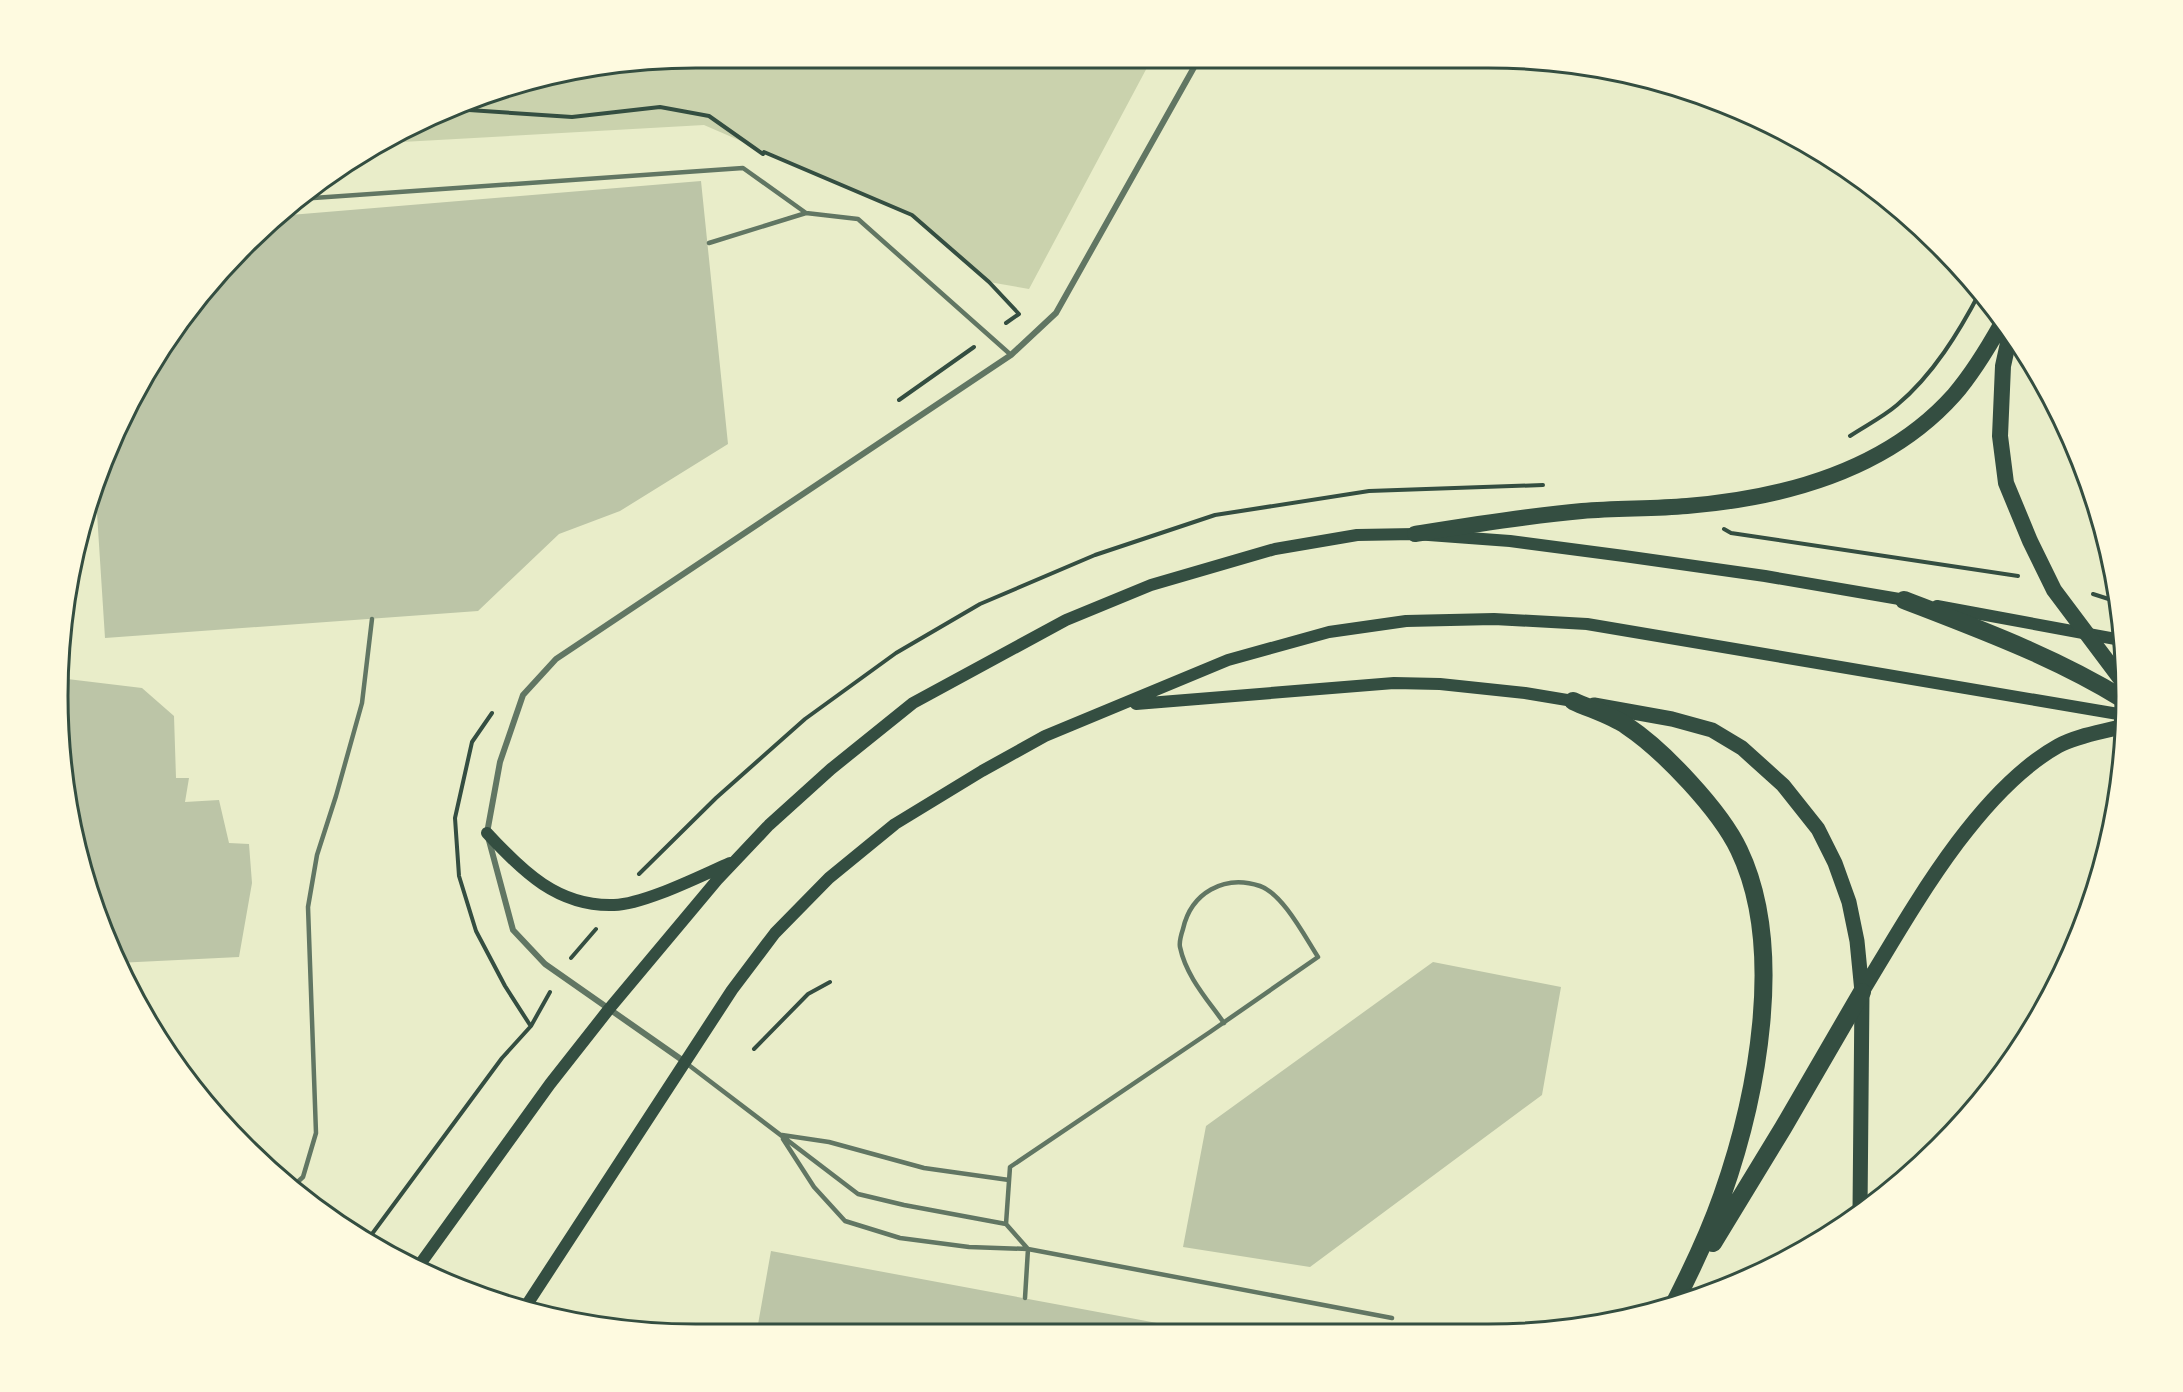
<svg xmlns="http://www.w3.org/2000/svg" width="2183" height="1392" font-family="'Playfair Display',serif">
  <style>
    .green { fill: #cad2ad }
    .building { fill: #bcc5a7 }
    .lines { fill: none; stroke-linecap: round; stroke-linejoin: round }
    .path { stroke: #344e41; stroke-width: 4 }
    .service { stroke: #617663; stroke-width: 4.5 }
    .minor { stroke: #617663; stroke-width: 6 }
    .secondary { stroke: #344e41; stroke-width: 12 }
    .primary { stroke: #344e41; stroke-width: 15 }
    .trunk { stroke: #344e41; stroke-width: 16 }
    .motorway { stroke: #344e41; stroke-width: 18 }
    .rim { fill: none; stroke: #344e41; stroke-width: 3 }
  </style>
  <rect width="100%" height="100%" fill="#e9edc9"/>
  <path class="green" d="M1150 62 1029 289 989 282 912 215 704 125 384 143 491 91 612 63Z"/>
  <path class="building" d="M701 181 728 444 620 511 559 534 478 611 105 638 95 482 142 377 189 307 244 244 278 216Z
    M59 678 142 688 174 716 176 778H189L185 802 219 800 229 843 249 844 252 883 239 957 117 963 79 862 57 696Z
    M1433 962 1561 987 1542 1095 1310 1267 1183 1247 1206 1126Z
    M771 1251 1200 1331V1332L757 1330Z"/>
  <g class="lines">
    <path class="path" d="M454 109 572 117 660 107 709 116 763 154
      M764 152 912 215 989 282 1019 314 1006 323
      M899 400 974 347
      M1850 436C1865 426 1883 417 1897 405 1933 375 1959 332 1980 292
      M1724 529 1731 533 2018 576
      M2093 594 2118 602
      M492 713 472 742 455 818 459 876 476 931 505 986 530 1025
      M639 874 716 798 805 719 896 653 980 604 1095 555 1215 515 1369 491 1543 485
      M571 958 596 929
      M754 1049 808 994 830 982
      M369 1238 502 1058 531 1026 550 992"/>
    <path class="service" d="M299 199 743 168 806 213 709 243
      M806 213 858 219 1011 355
      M1224 1023C1207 999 1186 976 1180 947 1179 942 1181 935 1183 929 1191 893 1224 874 1260 886 1283 894 1305 937 1318 957L1210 1032 1010 1167 1006 1224 1028 1249 1392 1318
      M686 1063 858 1194 904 1205 1006 1224
      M782 1135 829 1142 924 1168 1009 1180
      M783 1139 814 1187 845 1221 900 1238 969 1247 1028 1249 1025 1298
      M291 1188 303 1177 316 1133 308 907 317 855 336 796 362 703 372 619"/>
    <path class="minor" d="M685 1062 545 964 513 930 487 833 500 762 523 695 556 659 1011 355 1056 313 1197 62"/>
    <path class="secondary" d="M1937 606 2121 640
      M1136 704 1394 683 1440 684 1525 693 1573 701
      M487 833C522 871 558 907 614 905 645 904 700 876 730 863
      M418 1267 550 1084 609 1009 717 880 769 825 831 769 913 703 1066 620 1151 585 1275 549 1357 535 1415 534 1510 541 1624 556 1765 576 1911 601
      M526 1306 732 990 775 933 829 878 895 824 982 771 1045 736 1228 660 1329 632 1406 621 1494 619 1587 624 2124 715"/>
    <path class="primary" d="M1594 705 1672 719 1712 730 1742 748 1783 785 1818 829 1835 863 1849 902 1857 941 1862 992 1860 1211
      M1862 992C1910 913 1976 792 2058 746 2078 735 2103 732 2124 726"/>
    <path class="trunk" d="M2010 334 2003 366 2000 436 2006 483 2030 541 2054 590 2123 682
      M1415 534C1471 525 1526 516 1582 511 1617 508 1652 509 1687 506 1784 498 1887 470 1954 395 1973 373 1988 348 2002 323"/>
    <path class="motorway" d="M1904 600C1979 629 2055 657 2123 699
      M1573 701C1590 709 1611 715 1627 726 1663 750 1720 810 1739 850 1786 948 1757 1097 1722 1196 1709 1233 1692 1269 1674 1304
      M1713 1243 1783 1128 1862 992"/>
  </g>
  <path d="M0 0H2183V1392H0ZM696 68H1488A628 628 0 0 1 2116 696V696A628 628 0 0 1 1488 1324H696A628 628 0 0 1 68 696V696A628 628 0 0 1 696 68Z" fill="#fefae0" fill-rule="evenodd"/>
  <path class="rim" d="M696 68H1488A628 628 0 0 1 2116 696V696A628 628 0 0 1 1488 1324H696A628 628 0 0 1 68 696V696A628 628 0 0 1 696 68Z"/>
</svg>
